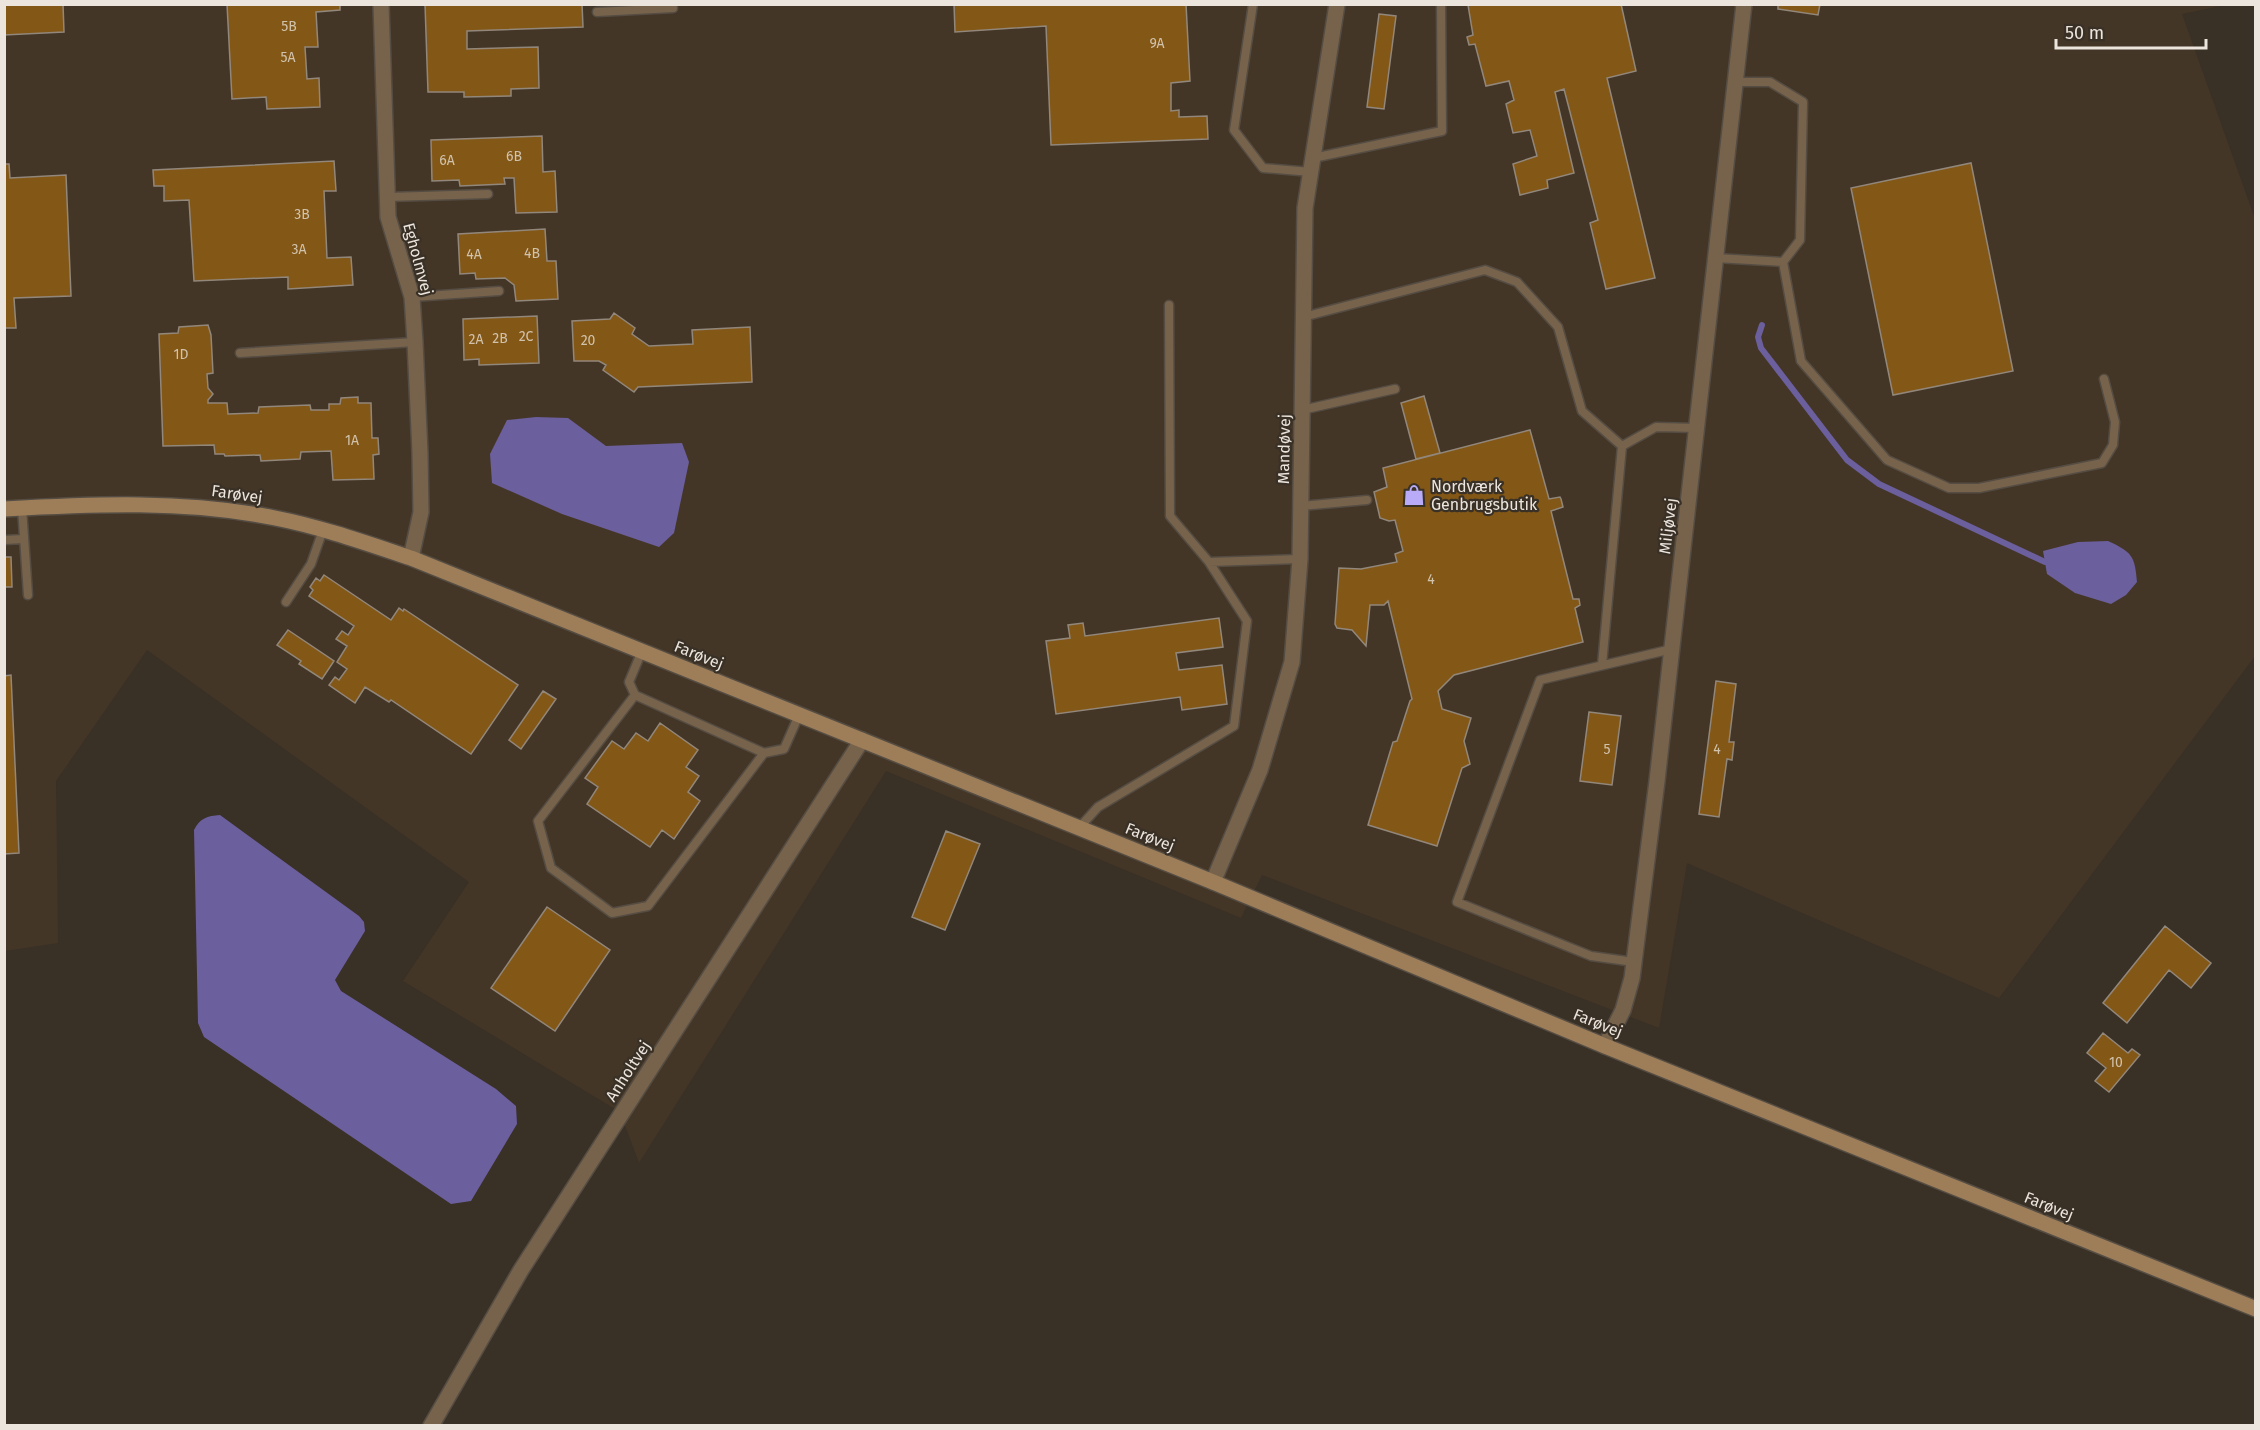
<svg xmlns="http://www.w3.org/2000/svg" width="2260" height="1430" font-family="'Fira Sans',sans-serif">
  <style>
    .built { fill: #443627 }
    .water { fill: #6b5f9d }
    .lines { fill: none; stroke-linecap: round; stroke-linejoin: round }
    .stream { stroke: #6b5f9d; stroke-width: 6 }
    .building { fill: #835716; stroke: #92877b; stroke-width: 1.5 }
    .lane-casing { stroke: #554d43; stroke-width: 11 }
    .street-casing { stroke: #554d43; stroke-width: 18 }
    .secondary-casing { stroke: #554d43; stroke-width: 18 }
    .lane { stroke: #77634c; stroke-width: 8 }
    .street { stroke: #77634c; stroke-width: 15 }
    .secondary { stroke: #9e7e59; stroke-width: 15 }
    .labels { text-anchor: middle; dominant-baseline: central; stroke-width: 4.5; stroke-linejoin: round; paint-order: stroke }
    .number-label { font-size: 14px; fill: #d1c2ac }
    .street-label { font-size: 16px; fill: #ebe5de; stroke: #393026 }
    .poi-label { font-size: 16px; fill: #ebe5de; stroke: #393026; text-anchor: start }
  </style>
  <rect width="100%" height="100%" fill="#393026"/>
  <path class="built" d="M5 5H2225L2182 14 2255 219V656L1999 998 1687 863 1659 1028 1262 875 1241 918 886 771 639 1163 620 1112 403 981 469 882 147 650 56 781 58 943 5 951Z"/>
  <path class="water" d="M536 417 568 418 606 446 682 443 689 462 674 533 659 547 562 514 492 483 490 454 507 420Z
    M2108 541C2132 552 2135 556 2137 582L2126 595 2111 604 2075 593 2047 574 2043 551 2078 542Z
    M220 815 359 916 364 922 365 931 335 980 341 991 496 1089 516 1106 517 1124 471 1201 451 1204 204 1037 198 1023 194 830C200 818 207 816 220 815Z"/>
  <g class="lines">
    <path class="stream" d="M1762 325 1758 337 1761 348 1847 460 1879 484 2045 562"/>
  </g>
  <path class="building" d="M4 4H63L64 32 4 35Z
    M227 4H340V10L316 12 318 47H305L307 79 319 78 320 107 267 109 266 97 232 99Z
    M425 4H582L583 27 467 31V49L538 47 539 88 511 89V96L464 97V92H428Z
    M954 4H1186L1190 81 1171 83V111L1179 110V117L1207 116 1208 139 1051 145 1046 26 955 32Z
    M1621 4 1636 71 1607 78 1655 278 1606 289 1590 223 1598 220 1564 89 1555 92 1574 173 1547 180 1548 188 1520 195 1513 164 1537 156 1530 130 1513 133 1506 104 1514 100 1509 81 1486 86 1475 44 1469 45 1467 37 1473 35 1468 5Z
    M1778 4H1820L1818 15 1778 9Z
    M1379 14 1396 16 1384 109 1367 107Z
    M542 136 543 172 555 171 557 212 516 213 514 178H504L505 184 460 186 459 180 432 181 431 140Z
    M334 161 336 191H324L327 258 351 257 353 285 288 289V277L194 281 189 200 164 201V186H154L153 170Z
    M1971 163 2013 371 1893 395 1851 188Z
    M4 164H9L10 178 66 175 71 296 14 298 16 328H4Z
    M545 229 547 261H556L558 299 516 301 514 285 505 278 476 279 475 273 460 274 458 234Z
    M614 313 635 328 632 334 649 346 693 344 692 330 750 327 752 382 638 387 634 392 603 370 606 365 599 361H574L572 321 610 319Z
    M537 316 539 363 479 365V359L464 360 463 319Z
    M208 325 211 335 213 373 207 374 208 388 213 394 208 400V403H227L228 414 258 413 259 407 310 405 311 410H329V404H340L341 398 358 397V403H371L372 438H378L379 454 373 455 374 479 333 480 331 451 301 452 300 459 261 461 260 455 225 456 224 454H215L214 445 163 446 159 334 178 333 179 327Z
    M1424 396 1440 453 1416 459 1401 403Z
    M1530 430 1549 499 1560 497 1561 499 1563 507 1551 511 1573 599H1579L1580 605 1575 608 1583 642 1454 675 1438 691 1442 709 1471 718 1464 741 1470 764 1462 768 1437 846 1368 825 1393 742 1397 741 1410 701 1412 699 1388 601 1384 605H1370L1366 646 1352 630 1337 628 1335 624 1339 568 1361 569 1397 562 1395 554 1403 551 1395 520 1389 521 1380 518 1374 492 1387 487 1383 468Z
    M4 557H11L12 587H4Z
    M324 575 391 620 399 608 403 611 404 609 518 685 471 754 391 700 389 702 365 687 355 703 329 685 335 677 339 680 347 669 337 662 347 646 336 639 342 631 348 635 354 626 309 596 313 590 310 587 316 578 320 581Z
    M1219 618 1223 647 1176 653 1179 670 1222 665 1227 704 1182 710 1180 697 1056 714 1046 641 1070 638 1068 625 1083 623 1085 636Z
    M288 630 334 661 322 679 299 664 301 661 277 645Z
    M11 675 19 853 4 854V676Z
    M1716 681 1736 684 1729 742H1734L1732 760 1727 759 1719 817 1699 814Z
    M543 691 556 699 521 749 509 740Z
    M1589 712 1621 716 1612 785 1580 781Z
    M660 723 698 750 686 767 699 776 688 792 700 801 674 839 662 830 650 847 587 804 598 787 585 778 612 741 624 749 636 733 648 741Z
    M946 831 980 844 945 930 912 917Z
    M547 907 610 950 555 1031 491 988Z
    M2165 926 2211 963 2191 988 2169 970 2127 1023 2103 1003Z
    M2103 1033 2128 1053 2132 1049 2140 1055 2109 1092 2095 1081 2106 1068 2087 1053Z"/>
  <g class="lines">
    <defs>
      <path id="lane" d="M1253 4 1234 130 1263 168 1311 172
        M597 12 673 8
        M1313 158 1442 131 1441 4
        M388 197 488 194
        M1716 258 1783 262 1800 240 1803 102 1770 82H1735
        M1783 262 1801 361 1887 460 1949 488H1979L2102 463 2113 445 2115 422 2104 379
        M412 297 499 291
        M1169 305 1170 516 1209 562 1300 559
        M1303 317 1485 270 1517 282 1558 327 1582 411 1622 446 1602 665
        M240 353 415 342
        M1302 410 1395 389
        M1622 446 1656 427 1697 428
        M1301 506 1367 500
        M22 508 28 595
        M4 540 24 539
        M286 602 311 564 323 530
        M642 651 629 682 635 695 764 753 784 749 799 715
        M635 695 538 821 551 868 612 913 648 906 764 753
        M1079 828 1098 807 1234 726 1247 621 1209 562
        M1634 962 1591 956 1457 902 1540 680 1672 649"/>
      <path id="street" d="M381 4 388 217 412 297 415 342 420 453 421 512 411 558
        M1213 882 1260 770 1292 662 1300 559 1305 208 1337 4
        M1605 1046 1623 1010 1632 978 1657 781 1744 4
        M431 1426 521 1270 862 740"/>
      <path id="secondary" d="M4 509C94 504 186 500 275 518 321 527 366 543 411 558L1213 882 1605 1046 2256 1309"/>
    </defs>
    <use href="#lane" class="lane-casing"/>
    <use href="#street" class="street-casing"/>
    <use href="#secondary" class="secondary-casing"/>
    <use href="#lane" class="lane"/>
    <use href="#street" class="street"/>
    <use href="#secondary" class="secondary"/>
  </g>
  <defs>
    <symbol id="shop-bare" viewBox="-9 -9 18 18"><path d="M-5-2.5h2.3a2.7 3.5 0 0 1 5.4 0H5L5.5 6h-11ZM-1.5-2.5h3a1.5 2.3 0 0 0-3 0Z" fill="#b9abf7" stroke="#393026" stroke-width="2.5" paint-order="stroke"/></symbol>
  </defs>
  <g fill-rule="evenodd">
    <use href="#shop-bare" x="1399" y="480" width="30" height="30"/>
  </g>
  <g class="labels">
    <g class="number-label">
      <text x="289" y="26">5B</text>
      <text x="1157" y="43">9A</text>
      <text x="288" y="57">5A</text>
      <text x="514" y="156">6B</text>
      <text x="447" y="160">6A</text>
      <text x="302" y="214">3B</text>
      <text x="299" y="249">3A</text>
      <text x="532" y="253">4B</text>
      <text x="474" y="254">4A</text>
      <text x="526" y="336">2C</text>
      <text x="500" y="338">2B</text>
      <text x="476" y="339">2A</text>
      <text x="588" y="340">20</text>
      <text x="181" y="354">1D</text>
      <text x="352" y="440">1A</text>
      <text x="1431" y="579">4</text>
      <text x="1607" y="749">5</text>
      <text x="1717" y="749">4</text>
      <text x="2116" y="1062">10</text>
    </g>
    <g class="street-label">
      <text transform="translate(418 259) rotate(75)">Egholmvej</text>
      <text transform="translate(1284 449) rotate(-89)">Mandøvej</text>
      <text transform="translate(237 494) rotate(8)">Farøvej</text>
      <text transform="translate(1668 526) rotate(-83)">Miljøvej</text>
      <text transform="translate(699 655) rotate(22)">Farøvej</text>
      <text transform="translate(1150 837) rotate(22)">Farøvej</text>
      <text transform="translate(1598 1023) rotate(22)">Farøvej</text>
      <text transform="translate(628 1071) rotate(-57)">Anholtvej</text>
      <text transform="translate(2049 1206) rotate(22)">Farøvej</text>
    </g>
    <g class="poi-label">
      <text x="1431" y="486">Nordværk<tspan x="1431" dy="18">Genbrugsbutik</tspan></text>
    </g>
  </g>
  <rect width="2260" height="1430" fill="none" stroke="#ebe5de" stroke-width="12"/>
  <path d="M2056 39v9h150v-9" fill="none" stroke="#ebe5de" stroke-width="3"/>
  <text x="2065" y="39" font-size="18" fill="#ebe5de" stroke="#393026" stroke-width="4.5" paint-order="stroke">50 m</text>
</svg>
